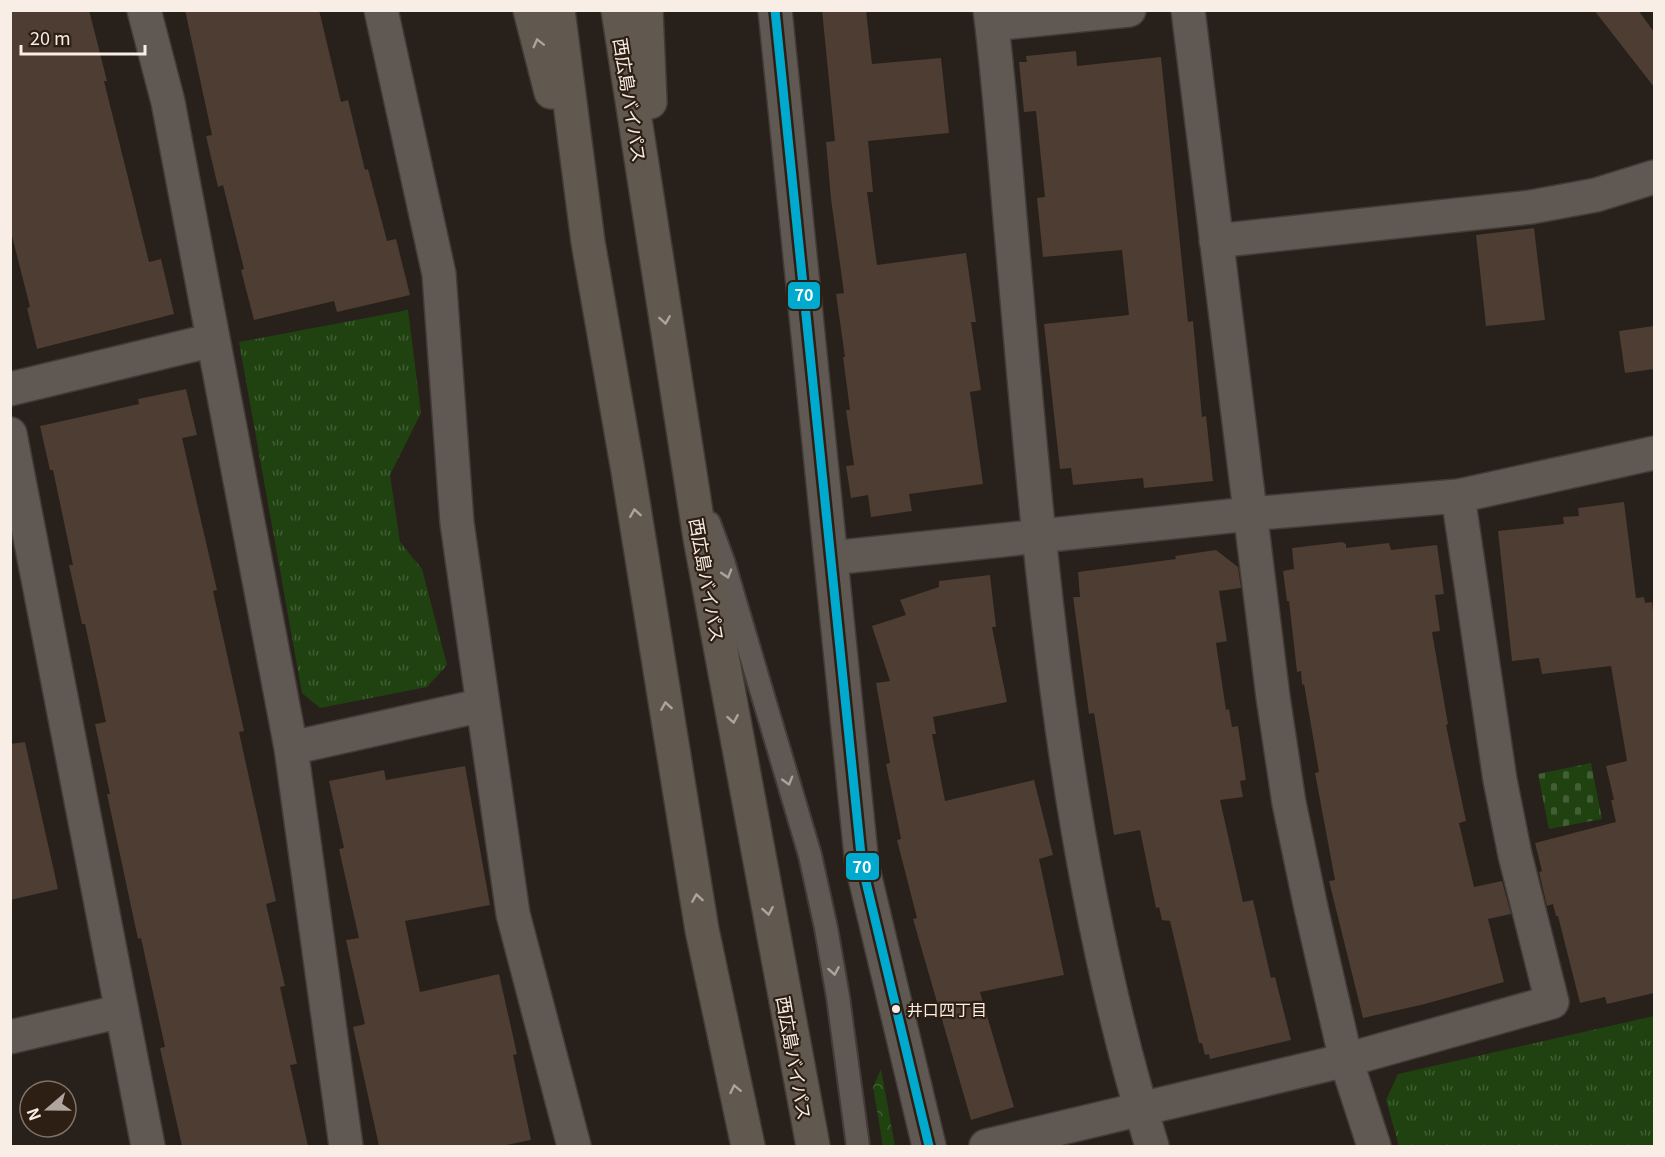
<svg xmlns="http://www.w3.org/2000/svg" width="1665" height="1157" font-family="Georgia,'Noto Sans JP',serif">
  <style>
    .grass { fill: url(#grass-tufts) }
    .forest { fill: url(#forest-crowns) }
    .cemetery { fill: url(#cemetery-stones) }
    .building { fill: #4d3d32 }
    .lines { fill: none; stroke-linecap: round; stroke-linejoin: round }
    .lane-casing { stroke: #433b37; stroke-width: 26 }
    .street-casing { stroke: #433b37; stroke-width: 36 }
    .highway-casing { stroke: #433b37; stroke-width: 36 }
    .lane { stroke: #5f5853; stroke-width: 22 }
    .street { stroke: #5f5853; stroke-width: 33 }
    .highway { stroke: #615950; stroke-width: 33 }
    .bus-1-casing { stroke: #2e1f14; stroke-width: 14 }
    .bus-1 { stroke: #00a9ce; stroke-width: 9 }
    .oneway { stroke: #ada49b }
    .oneway2 { stroke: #aca39c }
    .bus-dot { fill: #f9eee6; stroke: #2e1f14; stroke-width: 2 }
    .labels { text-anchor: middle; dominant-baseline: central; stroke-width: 4.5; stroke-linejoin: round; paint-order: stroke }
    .bus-label { font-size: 16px; fill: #f9eee6; stroke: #2e1f14; text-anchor: start }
    .street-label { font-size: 18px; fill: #f9eee6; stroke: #2e1f14 }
    .line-badge { stroke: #2e1f14; stroke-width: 2 }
    .badge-label { font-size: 16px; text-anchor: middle; font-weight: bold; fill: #fff }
  </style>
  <defs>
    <pattern id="grass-tufts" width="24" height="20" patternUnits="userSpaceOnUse" patternTransform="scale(1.5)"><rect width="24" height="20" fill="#204211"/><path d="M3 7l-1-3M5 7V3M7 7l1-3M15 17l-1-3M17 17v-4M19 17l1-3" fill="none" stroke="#415e34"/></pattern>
    <pattern id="forest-crowns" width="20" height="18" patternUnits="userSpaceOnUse" patternTransform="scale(1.5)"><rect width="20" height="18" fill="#204211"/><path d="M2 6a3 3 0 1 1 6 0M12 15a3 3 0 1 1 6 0" fill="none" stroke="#415e34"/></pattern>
    <pattern id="cemetery-stones" width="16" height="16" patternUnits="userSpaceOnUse" patternTransform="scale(1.5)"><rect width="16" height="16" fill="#204211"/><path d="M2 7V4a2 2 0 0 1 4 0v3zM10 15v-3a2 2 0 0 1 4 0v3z" fill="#415e34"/></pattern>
  </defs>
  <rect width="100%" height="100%" fill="#28201a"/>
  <path class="grass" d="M408 310 421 413 390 475 400 542 422 569 447 665 427 687 320 708 302 693 239 342Z
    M1654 1016V1146H1399L1386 1100 1398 1074Z"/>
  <path class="forest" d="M881 1069 895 1146H883L873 1087Z"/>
  <path class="cemetery" d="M1591 763 1602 819 1549 829 1538 774Z"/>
  <path class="building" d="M10 10H89L107 81H104L149 262 161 259 174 314 37 349 27 308 30 307 10 228Z
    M185 10H319L341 102 348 100 365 170 368 169 387 241 396 239 410 295 337 312 334 301 254 320 241 270 244 269 223 185 218 187 206 136 212 135Z
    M822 10H866L872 64 941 58 949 133 868 141 873 192H867L877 265 966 253 976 322H971L981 390 970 392 983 484 909 494 912 511 871 517 868 495 851 498 846 466 854 465 846 410H850L843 357H845L836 294 844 293 831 199 826 142 835 141Z
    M1594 10H1638L1654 32V87Z
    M1076 51 1077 66 1161 57 1188 322 1193 321 1202 417 1206 416 1213 481 1144 488 1143 478 1073 485 1071 468 1060 469 1044 324 1129 315 1122 250 1043 257 1037 198 1045 197 1036 111 1024 112 1019 62H1027L1026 56Z
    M1534 228 1545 320 1486 326 1476 235Z
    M1654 326V369L1625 373 1619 331Z
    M186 389 197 435 182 438 217 590 213 591 244 731 239 732 276 901 266 904 285 986 280 987 297 1064 290 1065 308 1146H182L160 1048 165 1047 141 938 138 939 107 794H110L95 724 106 722 85 624H82L69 565H73L53 470H50L40 426 139 404 138 399Z
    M1624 502 1636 598 1644 597 1645 603 1652 602 1654 619V993L1607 1004 1605 997 1580 1003 1558 916H1556L1553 904 1547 906 1539 872 1542 871 1535 843 1616 822 1611 800H1614L1606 766 1627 761 1611 666 1542 674 1539 658 1512 661 1498 531 1564 524 1563 517 1579 516 1578 508Z
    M1342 542 1346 544V548L1389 543 1391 550 1437 545 1444 594 1435 595 1440 631 1432 632 1448 724 1446 725 1466 821 1459 823 1474 887 1502 881 1511 914 1488 919 1504 982 1425 1004 1363 1018 1329 881 1335 880 1315 773 1319 772 1304 684 1302 685 1301 671 1297 672 1289 601H1287L1283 571 1294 569 1292 548Z
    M1216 550 1238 567 1241 588 1219 591 1227 641 1216 643 1226 710 1229 709 1232 727 1238 726 1246 780 1240 781 1243 797 1220 800 1243 902 1253 900 1271 978 1275 977 1291 1040 1210 1059 1209 1054 1205 1055 1202 1043H1199L1170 921 1162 920 1159 907 1156 908 1140 830 1114 835 1094 713 1089 714 1073 597H1080L1078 572 1176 559 1175 556Z
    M990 575 996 627H992L1007 702 933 717 936 734H932L945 801 1034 780 1053 855 1039 859 1064 975 980 992 1014 1107 971 1120 913 919 917 918 897 840 901 839 886 764 890 763 876 683 890 681 872 626 906 615 900 600 939 587V581Z
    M25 742 58 889 10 900V744Z
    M465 766 490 905 405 921 420 992 499 974 517 1054 513 1055 531 1140 502 1146H379L353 1027 365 1024 346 940 359 938 339 849 344 848 329 781 384 770 386 780Z"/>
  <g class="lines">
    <defs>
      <path id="lane" d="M709 523 723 561 810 855 826 928 838 997 858 1146"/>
      <path id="street" d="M144 10 168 102 291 748 346 1146
        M381 10 439 274 457 523 513 914 574 1146
        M775 10 862 865 929 1146
        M990 10C1000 87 1005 164 1012 241 1039 545 1061 853 1152 1146
        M1188 10 1273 697 1289 803 1311 908 1346 1060 1374 1146
        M992 24 1129 10
        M1216 241 1531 207 1596 195 1654 177
        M10 389 213 340
        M10 434 148 1146
        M831 558 1249 514 1458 496 1654 453
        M291 748 483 705
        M10 1037 122 1011
        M986 1146 1346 1060 1552 1002 1515 855 1500 780 1458 496"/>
      <path id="highway" d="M530 10 551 92
        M558 10 588 242 628 471 702 930 748 1146
        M618 10 700 538 813 1146
        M646 10 650 102"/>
    </defs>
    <use href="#lane" class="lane-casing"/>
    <use href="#street" class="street-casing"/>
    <use href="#highway" class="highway-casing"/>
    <use href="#lane" class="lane"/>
    <use href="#street" class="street"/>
    <use href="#highway" class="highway"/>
    <defs>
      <path id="bus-1" d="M775 10 862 865 929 1146"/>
    </defs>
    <use href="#bus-1" class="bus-1-casing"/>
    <use href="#bus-1" class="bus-1"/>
  </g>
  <defs><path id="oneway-chevron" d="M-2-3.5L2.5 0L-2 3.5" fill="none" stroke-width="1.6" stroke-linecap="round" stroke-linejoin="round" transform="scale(1.5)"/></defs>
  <g class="oneway">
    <use href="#oneway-chevron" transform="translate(538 43) rotate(-104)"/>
    <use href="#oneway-chevron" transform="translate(665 320) rotate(81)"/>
    <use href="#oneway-chevron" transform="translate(635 513) rotate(-99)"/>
    <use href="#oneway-chevron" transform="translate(666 706) rotate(-99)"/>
    <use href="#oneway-chevron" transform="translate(733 719) rotate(80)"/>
    <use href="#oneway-chevron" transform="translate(697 898) rotate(-99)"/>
    <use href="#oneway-chevron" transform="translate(768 911) rotate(80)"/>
    <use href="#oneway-chevron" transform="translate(735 1089) rotate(-102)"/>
  </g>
  <g class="oneway2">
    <use href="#oneway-chevron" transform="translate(727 574) rotate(73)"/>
    <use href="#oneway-chevron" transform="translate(788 781) rotate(74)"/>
    <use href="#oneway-chevron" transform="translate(834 971) rotate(80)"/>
  </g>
  <circle class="bus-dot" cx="896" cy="1009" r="5"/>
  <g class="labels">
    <g class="bus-label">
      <text x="907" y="1009">井口四丁目</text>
    </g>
    <g class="street-label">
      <text transform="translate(631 100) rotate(81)">西広島バイパス</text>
      <text transform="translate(708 580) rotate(80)">西広島バイパス</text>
      <text transform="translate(795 1058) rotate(80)">西広島バイパス</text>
    </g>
  </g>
  <g class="line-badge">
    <rect x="787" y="281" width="34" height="29" rx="6" fill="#00a9ce"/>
    <rect x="845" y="852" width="35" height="29" rx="6" fill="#00a9ce"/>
  </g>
  <g class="badge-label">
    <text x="804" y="301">70</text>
    <text x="862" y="873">70</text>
  </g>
  <rect width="1665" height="1157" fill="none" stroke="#f9eee6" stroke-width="24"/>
  <g transform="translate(48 1109) rotate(250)"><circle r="28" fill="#2e1f14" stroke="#7f7268" stroke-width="1.5"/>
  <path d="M0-4.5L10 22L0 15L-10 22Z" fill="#b0a69f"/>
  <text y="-9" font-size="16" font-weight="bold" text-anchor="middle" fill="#f9eee6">N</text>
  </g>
  <path d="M21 45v9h124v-9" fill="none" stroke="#f9eee6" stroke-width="3"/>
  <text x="30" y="45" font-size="18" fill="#f9eee6" stroke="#2e1f14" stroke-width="4.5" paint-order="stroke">20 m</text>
</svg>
